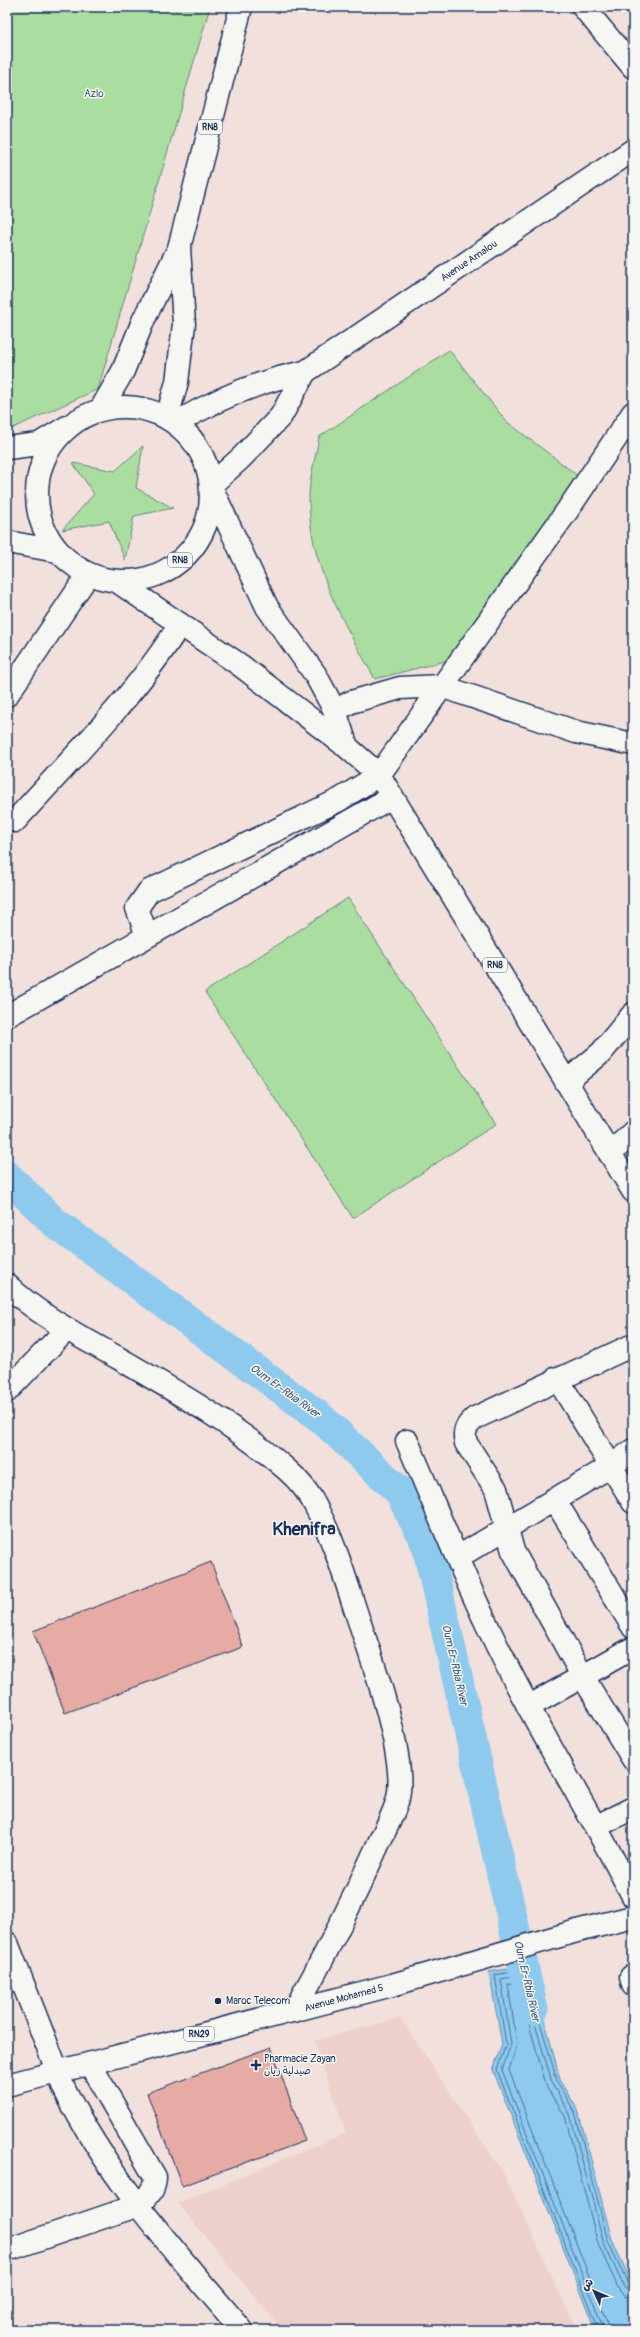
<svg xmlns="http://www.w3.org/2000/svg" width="640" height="2337" font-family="Pangolin,'Playpen Sans Arabic',sans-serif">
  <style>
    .built { fill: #edd0ca }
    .green { fill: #aadea0; stroke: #62867f }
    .water { fill: #8ecaee; stroke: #608cb4 }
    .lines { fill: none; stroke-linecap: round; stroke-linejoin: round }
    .shore { stroke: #496d98; stroke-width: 1 }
    .river { stroke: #8ecaee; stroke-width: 31 }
    .building { fill: #e5aba4; stroke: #1b2f5e }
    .minor-casing { stroke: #1b2f5e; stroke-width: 25 }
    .major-casing { stroke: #1b2f5e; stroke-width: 25 }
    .minor { stroke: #f6f6f2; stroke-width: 22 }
    .major { stroke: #f6f6f2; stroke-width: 22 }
    .poi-dot { fill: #1b2f5e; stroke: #f6f6f2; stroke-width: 1.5 }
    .labels { text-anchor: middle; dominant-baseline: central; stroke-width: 3; stroke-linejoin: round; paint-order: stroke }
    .shield { fill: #f6f6f2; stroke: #5d6b8a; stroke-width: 1 }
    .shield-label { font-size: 9px; font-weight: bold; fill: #1b2f5e }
    .park-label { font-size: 10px; fill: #3f5b6e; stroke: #f6f6f2 }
    .street-label { font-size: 10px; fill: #1b2f5e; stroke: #f6f6f2 }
    .poi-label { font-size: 10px; fill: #1b2f5e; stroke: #f6f6f2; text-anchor: start }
    .water-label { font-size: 11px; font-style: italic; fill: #385682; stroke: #f6f6f2 }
    .town-label { font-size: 18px; font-weight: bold; fill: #1b2f5e; stroke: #f6f6f2 }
  </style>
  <rect width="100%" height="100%" fill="#f1e0db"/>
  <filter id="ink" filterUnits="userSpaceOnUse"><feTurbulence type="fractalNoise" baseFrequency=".025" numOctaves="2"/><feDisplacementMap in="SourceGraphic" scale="8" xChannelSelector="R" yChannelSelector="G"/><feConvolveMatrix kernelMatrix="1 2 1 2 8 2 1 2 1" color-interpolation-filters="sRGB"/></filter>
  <g filter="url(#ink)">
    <path class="built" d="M400 2018 504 2174 577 2330H282L178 2203 346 2133 314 2041Z"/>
    <path class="green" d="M7 7H210L98 389 9 430H7Z
      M449 350 506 421 582 479 449 660 375 679C342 619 308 565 309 494 310 476 316 456 319 437Z
      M143 446 136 488 173 508 134 516 125 560 109 521 62 530 94 494 73 463 115 471Z
      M348 898 496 1124 353 1218 205 992Z"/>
    <path class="water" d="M527 1966 542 2010 561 2083 578 2110 612 2240 633 2286V2330H596L493 2070 502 2044 489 1972 512 1968 524 1969Z"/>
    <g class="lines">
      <path class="shore" d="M599 2330 497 2070 506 2044 495 1975 512 1972 526 1974 558 2084 575 2112 608 2241 628 2284 633 2287
        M604 2330 502 2070 511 2044 501 1979 513 1977 522 1979 553 2086 570 2114 604 2244 624 2287 633 2292
        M610 2330 509 2070 517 2044 508 1984 518 1985 547 2088 565 2116 598 2244 619 2290 624 2296 633 2298"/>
      <path class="river" d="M7 1176 54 1222 321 1418 399 1491 427 1545 533 2010"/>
    </g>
    <path class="building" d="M211 1562 243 1647 65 1713 33 1631Z
      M271 2047 305 2141 182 2186 147 2093Z"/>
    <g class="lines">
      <defs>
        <path id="minor" d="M583 7 633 67
          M7 448 39 444 67 427
          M7 542 57 551
          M7 695 88 575
          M335 711 351 702 400 688 441 686 576 732 633 744
          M15 821C72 758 135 696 180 624
          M147 936 137 908 149 891 339 800 379 775 567 511 633 413
          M7 1016 392 797
          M566 1082 601 1053 633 1014
          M610 1154 633 1132
          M7 1285C39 1316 81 1337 120 1359 175 1391 238 1427 286 1469 299 1480 310 1494 317 1509 335 1543 346 1581 358 1618 372 1659 407 1757 398 1798 394 1815 383 1833 376 1849 351 1905 324 1958 294 2011
          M633 1345 475 1418C466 1426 463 1431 466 1443L496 1489 513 1551 583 1677 633 1759
          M557 1378 633 1502
          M7 1391 67 1329
          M407 1441C434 1503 459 1566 488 1627 531 1719 586 1805 633 1896
          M554 1499 633 1627
          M458 1557 611 1466 633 1450
          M528 1707 633 1648
          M597 1826 633 1808
          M7 1943 64 2088C108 2178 177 2254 242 2330
          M631 1977 633 1985
          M7 2250 139 2205C148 2196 155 2190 155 2177L90 2064"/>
        <path id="major" d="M37 494a87 87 0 1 1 174 0a87 87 0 1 1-174 0Z
          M101 409 123 371 143 321 179 248 241 7
          M167 417 177 382 184 324 179 248
          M176 423C217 399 258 381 305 372L633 150
          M211 485 241 458 281 416 305 372
          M212 489 267 607 315 674 335 711 347 747
          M118 582 240 665 347 747 379 775 633 1191
          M7 2085 392 1985 577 1931 633 1917"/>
      </defs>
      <use href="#minor" class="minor-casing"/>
      <use href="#major" class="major-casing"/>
      <use href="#minor" class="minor"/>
      <use href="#major" class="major"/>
    </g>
  </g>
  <g class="poi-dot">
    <circle cx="218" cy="2001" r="4"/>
    <path d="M254 2059h4v4h4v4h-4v4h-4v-4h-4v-4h4z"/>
  </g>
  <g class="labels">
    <g class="shield">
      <rect x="198" y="120" width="24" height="14" rx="3"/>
      <rect x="168" y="553" width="24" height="14" rx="3"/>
      <rect x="483" y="958" width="24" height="14" rx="3"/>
      <rect x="184" y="2027" width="30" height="14" rx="3"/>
    </g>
    <g class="shield-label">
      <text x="210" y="127">RN8</text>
      <text x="180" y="560">RN8</text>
      <text x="495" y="965">RN8</text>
      <text x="199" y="2034">RN29</text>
    </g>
    <g class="park-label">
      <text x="94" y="94">Azlo</text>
    </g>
    <g class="street-label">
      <text transform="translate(469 261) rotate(-34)">Avenue Amalou</text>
      <text transform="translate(344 1998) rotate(-15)">Avenue Mohamed 5</text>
    </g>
    <g class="poi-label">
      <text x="226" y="2001">Maroc Telecom</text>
      <text x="264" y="2059">Pharmacie Zayan<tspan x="264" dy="12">صيدلية زيان</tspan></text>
    </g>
    <g class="water-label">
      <text transform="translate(285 1391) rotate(36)">Oum Er-Rbia River</text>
      <text transform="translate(455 1665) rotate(77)">Oum Er-Rbia River</text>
      <text transform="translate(527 1981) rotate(77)">Oum Er-Rbia River</text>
    </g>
    <g class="town-label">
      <text x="304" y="1529">Khenifra</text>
    </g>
  </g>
  <rect width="640" height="2337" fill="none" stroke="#f6f6f2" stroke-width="24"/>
  <rect x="12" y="12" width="616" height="2313" fill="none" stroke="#1b2f5e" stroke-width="1.5" filter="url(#ink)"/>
  <g transform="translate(594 2291) rotate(314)" stroke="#f6f6f2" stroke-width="3" paint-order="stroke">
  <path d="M0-3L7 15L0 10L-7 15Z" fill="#1b2f5e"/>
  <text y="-6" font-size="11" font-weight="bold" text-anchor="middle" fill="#1b2f5e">ش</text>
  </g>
</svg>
